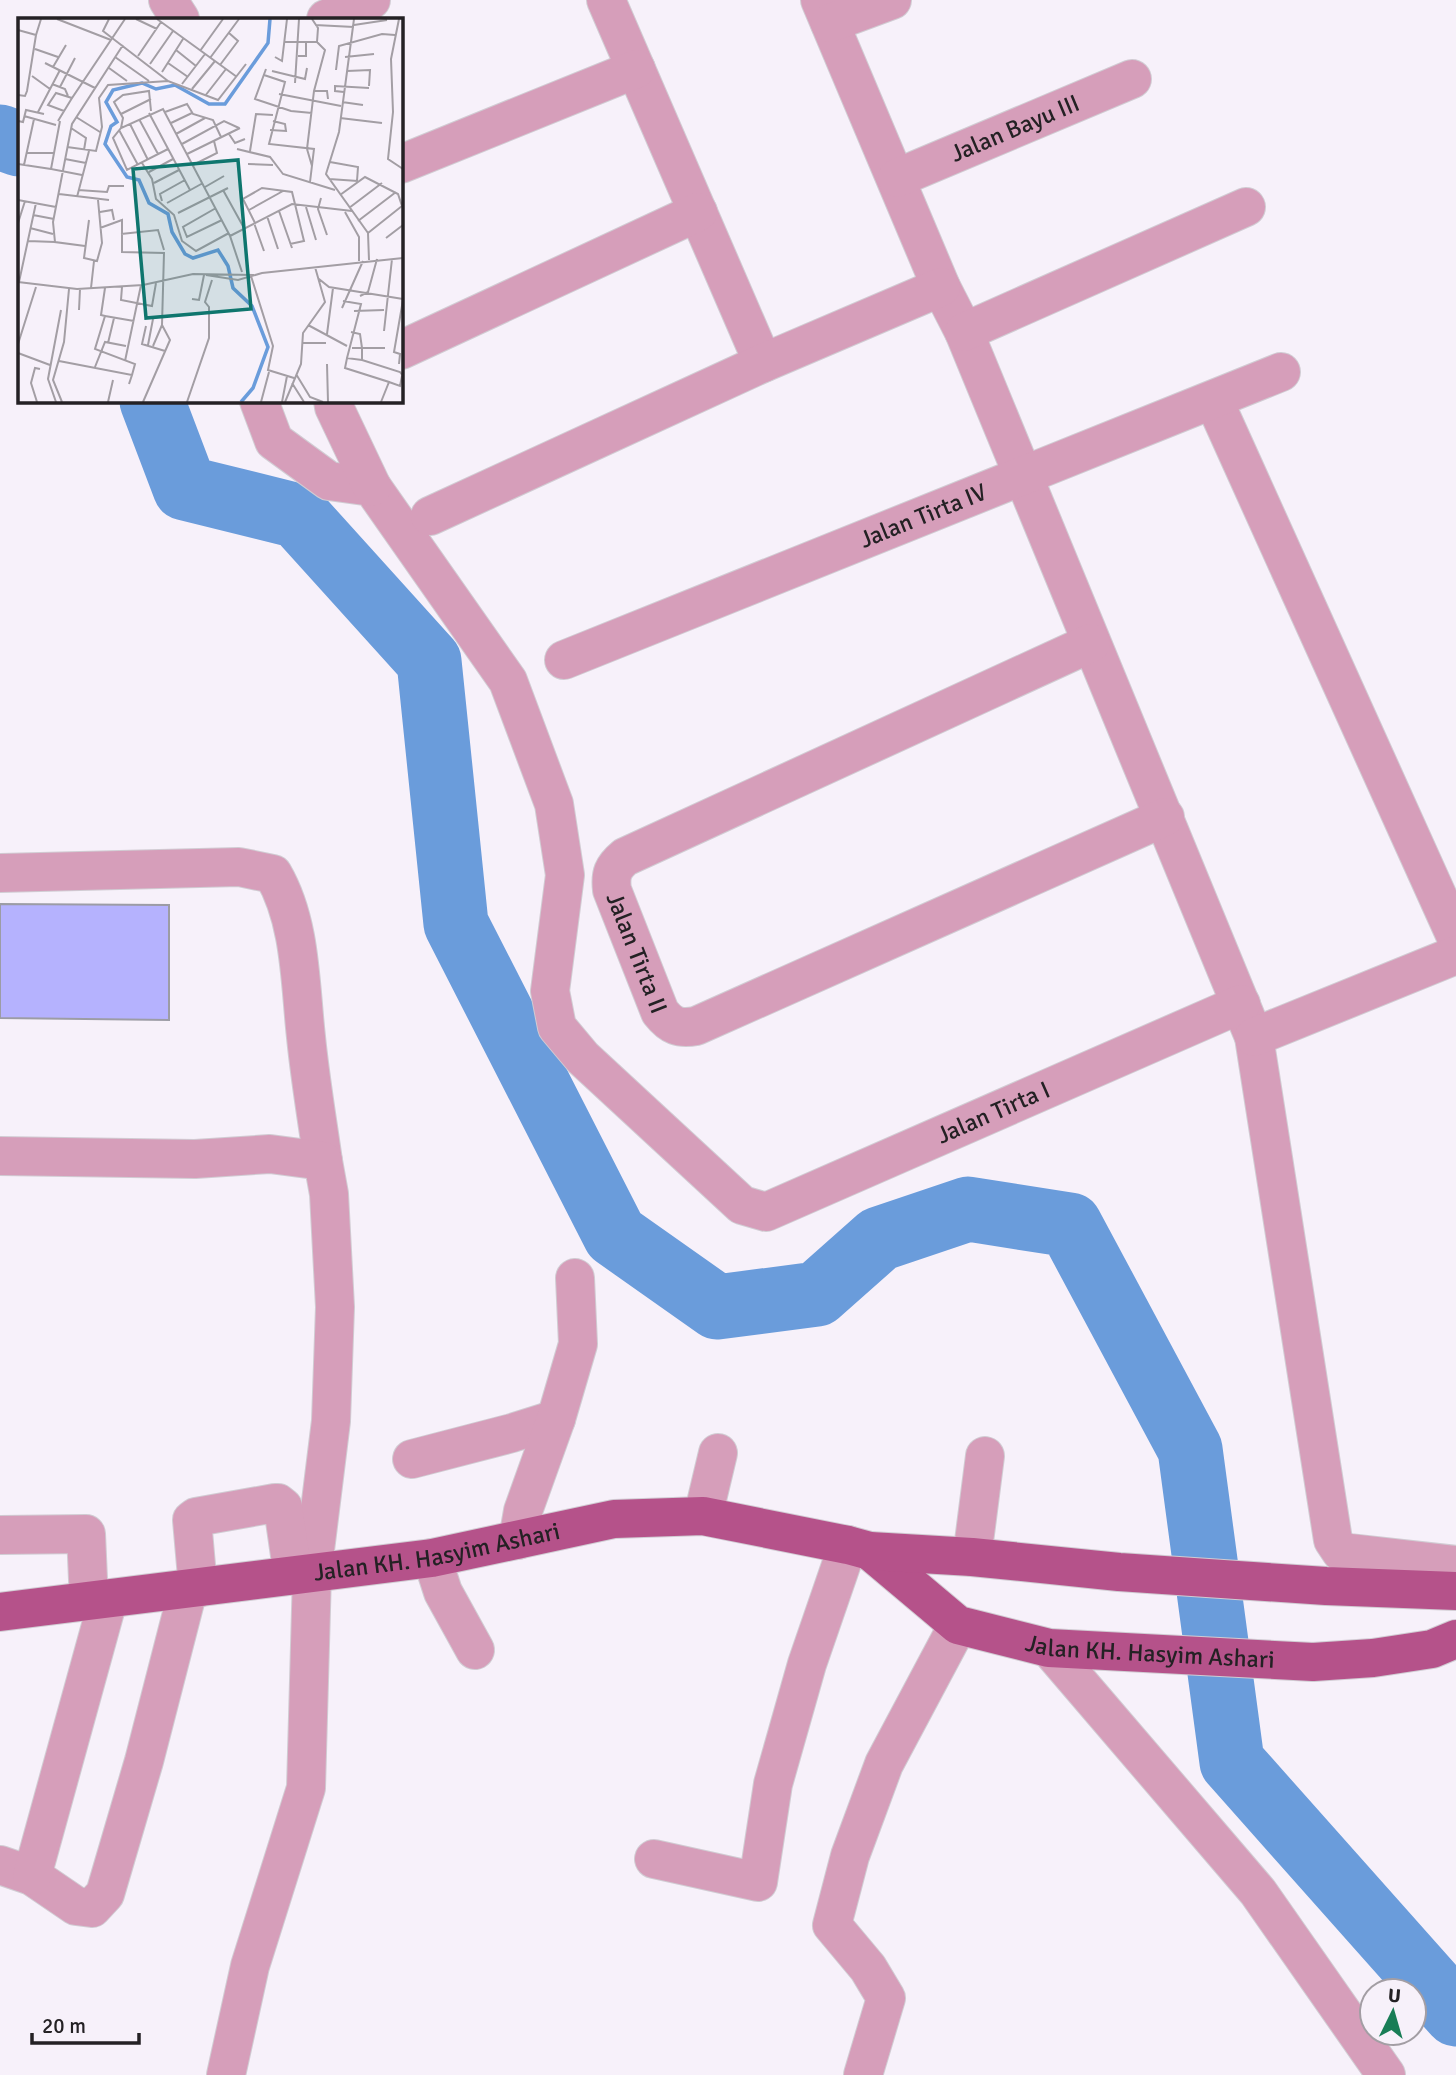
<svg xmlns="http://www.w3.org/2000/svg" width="1456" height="2075" font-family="Signika,sans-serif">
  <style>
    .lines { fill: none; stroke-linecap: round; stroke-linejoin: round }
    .river { stroke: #6a9cdb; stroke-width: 65 }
    .building { fill: #b5b2fe; stroke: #9c9ca5; stroke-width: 2 }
    .minor-casing { stroke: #d1ccd3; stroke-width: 40 }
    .major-casing { stroke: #d1ccd3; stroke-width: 40 }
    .minor { stroke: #d69eba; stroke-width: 38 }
    .major { stroke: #b5528a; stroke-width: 38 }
    .labels { text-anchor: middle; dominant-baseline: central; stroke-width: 5; stroke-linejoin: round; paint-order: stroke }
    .street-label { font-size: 24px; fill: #242124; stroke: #f7f1fa }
    .inset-river { fill: none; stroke: #6a9cdb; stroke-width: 3.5 }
    .inset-road { fill: none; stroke: #a39ea4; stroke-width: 2 }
    .view { fill: #0f766e; fill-opacity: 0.15; stroke: #0f766e; stroke-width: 3.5 }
    .inset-edge { fill: none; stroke: #242124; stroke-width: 3.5 }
  </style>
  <rect width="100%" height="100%" fill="#f7f1fa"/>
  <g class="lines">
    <path class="river" d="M0 137 19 144
      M152 401 185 488 298 516 429 661 456 924 615 1235 717 1307 817 1294 879 1239 968 1209 1070 1225 1190 1449 1232 1762 1456 2014"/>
  </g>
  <path class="building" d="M0 904 169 905V1020L0 1018Z"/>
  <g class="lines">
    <defs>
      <g id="minor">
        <path d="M168 0 180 19"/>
        <path d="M606 0 763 363"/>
        <path d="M820 0 941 287 964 332 1254 1037 1333 1540 1341 1552 1456 1565"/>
        <path d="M326 19 371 0"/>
        <path d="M830 23 892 0"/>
        <path d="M401 164 636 69"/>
        <path id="s1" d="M897 178 1132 79"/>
        <path d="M964 332 1246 207"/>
        <path d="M401 350 698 212"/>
        <path id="s2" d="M259 401 274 441 329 481 372 487 508 681 554 804 565 875 550 991 557 1027 583 1058 742 1205 766 1212 1241 1004"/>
        <path d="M333 401 334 407 372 487"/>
        <path d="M1214 401 1456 937"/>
        <path d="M430 516 763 363 941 287"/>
        <path id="s3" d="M1091 643 625 857C613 867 610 874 612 890L660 1012C671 1026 679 1029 696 1026L1165 817"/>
        <path id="s4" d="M564 660 1281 372"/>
        <path d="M0 873 239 867 273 874C301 922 300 983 306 1037 310 1078 317 1119 323 1161"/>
        <path d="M1254 1037 1456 955"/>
        <path d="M0 1156 195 1159 270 1154 323 1161 329 1194 335 1307 331 1421 312 1574 306 1788 250 1966 226 2075"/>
        <path d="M412 1459 512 1433 556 1419"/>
        <path d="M703 1516 718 1453"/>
        <path d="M0 1535 86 1534 89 1602"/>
        <path d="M518 1540 523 1511 556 1419 578 1344 575 1278"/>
        <path d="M972 1557 985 1456"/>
        <path d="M432 1558 443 1592 475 1650"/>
        <path d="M198 1588 192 1520 196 1517 275 1503H278L283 1507 293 1576"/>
        <path d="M1049 1648 1258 1892 1386 2075"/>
        <path d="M654 1859 758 1882 773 1784 807 1664 848 1545"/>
        <path d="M0 1865 32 1876 76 1906 92 1908 105 1894 144 1761 188 1590"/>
        <path d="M32 1876 108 1600"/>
        <path d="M863 2075 886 1998 868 1968 832 1925 850 1856 884 1764 958 1625"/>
      </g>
      <g id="major">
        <path id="s5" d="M870 1551 958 1625 1049 1648 1313 1662 1373 1658 1432 1649 1456 1639"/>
        <path id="s6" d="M0 1612 432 1558 614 1519 703 1516 848 1545 870 1551 972 1557 1119 1572 1326 1586 1456 1591"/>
      </g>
    </defs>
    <use href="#minor" class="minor-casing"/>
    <use href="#major" class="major-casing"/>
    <use href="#minor" class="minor"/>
    <use href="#major" class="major"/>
  </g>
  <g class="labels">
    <g class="street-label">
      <text stroke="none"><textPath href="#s1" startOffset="128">Jalan Bayu III</textPath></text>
      <text stroke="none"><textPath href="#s4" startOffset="387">Jalan Tirta IV</textPath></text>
      <text stroke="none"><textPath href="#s3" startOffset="618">Jalan Tirta II</textPath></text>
      <text stroke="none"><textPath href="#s2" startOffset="1278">Jalan Tirta I</textPath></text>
      <text stroke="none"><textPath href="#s6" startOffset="441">Jalan KH. Hasyim Ashari</textPath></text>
      <text stroke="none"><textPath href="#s5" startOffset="310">Jalan KH. Hasyim Ashari</textPath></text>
    </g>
  </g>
  <g transform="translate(18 18)">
    <rect width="385" height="385" fill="#f7f1fa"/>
    <path class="inset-river" d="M223 384 235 370 250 329 234 288 215 270 210 248 200 232 175 240 167 236 154 214 150 196 131 185 121 162 109 159 87 126 93 108 99 104 88 84 95 72 124 65 138 71 157 67 191 86H207L250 25 252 1"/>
    <path class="inset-road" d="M39 1 93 22M91 1 85 13 150 63M118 1 139 11M139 1 219 59M294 1 300 10 299 24 307 32 296 73 289 131 294 148M336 1 321 114 308 156 350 215 351 242M381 1 373 41 375 94 370 141 385 151M297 7 336 9M336 7 369 2M0 12 18 17 23 1M266 24H299M17 31 40 39M158 32 178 48M182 33 205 1M120 38 143 4M280 38H288V25M97 39 131 63M257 39 264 43 269 1M327 39 356 36M192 40 221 1M27 45 77 70M150 45 170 59M132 46 155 13M202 47 220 23 211 15M35 49 48 27M91 50 109 63M248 51 237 81 273 93 294 95M318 52 321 28 364 16 377 17M254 53 287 61 289 50M329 53 352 52 351 68M144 54 165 21M246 57 267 64 251 126 296 131 292 164M14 58 32 71M277 65 281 1M34 66 47 71 50 78M164 66 187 36M42 69 57 40M174 71 197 43M296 73H309L310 81M326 74 317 73V68L351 70M261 76 323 88M0 77 7 78 9 73 18 17M187 78 208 51M324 84 345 87M46 93 30 87 38 75 54 80 107 1M20 94 42 52M147 94 169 86 175 96 195 102 203 119M131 95 172 172M103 96 133 81M6 98 38 107M58 99 82 114M322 100 364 105M121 101 140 136M0 103 5 104 8 92 26 96M40 103 54 80M42 103 33 151 64 157M153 105 174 95M112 106 130 142M53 110 68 120 66 132M103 110 105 100 96 84 105 77 131 73 133 93M101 112 120 147M252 112 268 113 267 106 255 103M158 116 187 100M211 116 217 125 227 121M164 126 206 103 221 110M49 129 78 133 84 109 81 80 90 67 150 63 200 82 228 46M150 131 109 152 95 120 103 110 145 91 212 218 224 254M219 131 252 139 265 156 317 172M232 133 238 96 255 97M9 135H36M169 136 222 110M47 141 68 145M312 144 340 149 339 163M124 145 134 161 138 181 156 197 164 223 178 233 211 215M0 146 33 151M230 146 255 147M6 147 16 101M175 147 199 135 196 123M131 154 155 141M311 161 340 163M136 165 161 152M187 169 206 158M60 172 89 174 91 168H106M205 172 226 210M41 176 91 182M322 177 347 159 380 176 384 188 350 215M59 179 71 133M303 180 300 191 309 217M0 182 38 189M144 183 142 176 167 162M149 185 185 165M288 189 298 222M198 190 165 209 169 219 204 202M331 190 364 165M231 192 265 173M261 193 274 230M82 194 94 192 96 202M327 194 341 219V243M160 195 210 170M15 197 36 201M249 198 260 231M71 202 66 240 79 243 84 225 80 182M340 203 378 174M0 205 7 183M236 205 246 233M237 205 225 181 244 170 274 174 286 223 272 226M12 210 35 216M82 210 104 202V234L146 235 144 307 152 322 125 384M103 216 140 212 146 232M212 218 274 186 334 193M368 220 385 207M10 223 37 224M67 228 37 224 35 204 54 106 105 27M188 257 220 262 244 255 385 240M233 258 255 328 250 352 276 360M301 261 311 269 385 281M0 264 59 271 125 267 175 256 236 257M1 264 18 185M104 269 103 282 134 288 138 265M73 270 76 243M87 270 83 297 87 298 77 331 117 346 114 357M342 278 350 274 359 241M174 281 181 282 186 257M325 283 343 286 329 340M324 290 345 243M61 292 62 271M336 293 366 292M87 298 116 303M290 307 329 328M128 308 124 326 147 333M366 313 374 241M333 314 342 316 344 330H367M309 316 315 270M90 325 96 300M285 325H308M0 326 18 269M130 327 135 301M135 328 144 307M334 330H344V342L382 354 385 358M0 335 32 347M344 342 329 340 327 350 371 364 363 384M41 343 114 357 111 366M107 343 123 267M309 346 310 384M381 346 382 336 376 334 385 282M77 349 87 324 108 328M278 356 292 379 305 384M371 364 382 368 384 358M274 365 286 384M19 384 13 365 17 350 22 351M38 384 30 361 43 292M44 384 35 362 46 324 51 271M90 384 95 362M169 384 191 320V289L187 284 194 262M243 384 251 354M264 384 269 358M267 384 283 346 285 315 307 284 297 249"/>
    <path class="view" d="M220 142 233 291 128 300 115 151Z"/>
    <rect width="385" height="385" class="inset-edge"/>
  </g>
  <g transform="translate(1393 2012) rotate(5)"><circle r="33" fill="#f7f1fa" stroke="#a39ea4" stroke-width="2"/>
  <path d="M0-5L12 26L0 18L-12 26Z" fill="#197d56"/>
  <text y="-10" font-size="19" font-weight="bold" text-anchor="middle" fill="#242124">U</text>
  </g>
  <path d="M32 2033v10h107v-10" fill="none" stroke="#242124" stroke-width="3.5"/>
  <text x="42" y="2033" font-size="21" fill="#242124" stroke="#f7f1fa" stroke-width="5" paint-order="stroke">20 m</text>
</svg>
